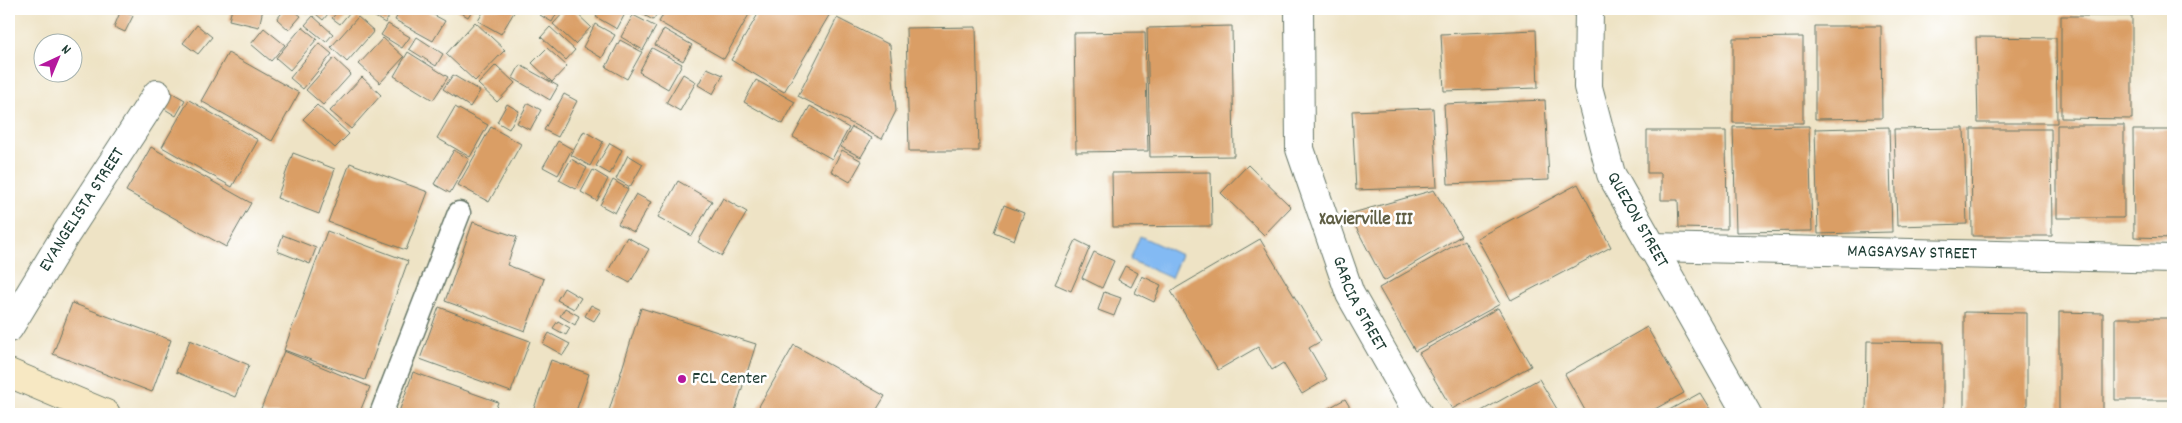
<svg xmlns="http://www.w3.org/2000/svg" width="2182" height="423" font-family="Dekko,sans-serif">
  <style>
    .water { fill: #83baf3; stroke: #517c94 }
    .building { fill: #da9e65 }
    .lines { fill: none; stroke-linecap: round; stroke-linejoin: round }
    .service-casing { stroke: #677767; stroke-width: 25 }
    .minor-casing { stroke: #677767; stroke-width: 30 }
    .secondary-casing { stroke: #677767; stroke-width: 30 }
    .service { stroke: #fff; stroke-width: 22 }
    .minor { stroke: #fff; stroke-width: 28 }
    .secondary { stroke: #f7e8c3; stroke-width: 28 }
    .poi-dot { fill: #b5179e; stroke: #fff; stroke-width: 2 }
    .labels { text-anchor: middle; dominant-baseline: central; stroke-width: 5; stroke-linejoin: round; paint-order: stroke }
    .street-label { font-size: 18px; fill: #1f3d34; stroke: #fff }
    .poi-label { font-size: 18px; fill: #1f3d34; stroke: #fff; text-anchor: start }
    .neighbourhood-label { font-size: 19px; font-weight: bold; fill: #605f45; stroke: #fff }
  </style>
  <rect width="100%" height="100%" fill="#fff"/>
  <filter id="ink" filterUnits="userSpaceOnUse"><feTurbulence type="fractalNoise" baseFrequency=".02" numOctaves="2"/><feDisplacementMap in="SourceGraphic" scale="10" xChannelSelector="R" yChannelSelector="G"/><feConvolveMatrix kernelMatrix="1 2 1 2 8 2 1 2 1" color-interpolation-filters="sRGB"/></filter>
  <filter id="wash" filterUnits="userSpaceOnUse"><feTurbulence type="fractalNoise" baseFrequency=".0096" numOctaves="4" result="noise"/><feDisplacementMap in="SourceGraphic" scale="20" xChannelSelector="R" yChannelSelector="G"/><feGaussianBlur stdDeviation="1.12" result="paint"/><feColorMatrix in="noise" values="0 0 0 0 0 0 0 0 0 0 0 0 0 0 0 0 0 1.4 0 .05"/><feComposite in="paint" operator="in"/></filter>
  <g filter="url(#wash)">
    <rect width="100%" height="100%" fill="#eee3c5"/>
    <path class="water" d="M1140 236 1181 255 1171 278 1130 260Z"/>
    <g id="blocks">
      <path class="building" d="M232 9H263L259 27 229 20Z
        M285 9H292L301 16 289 30 277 19Z
        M302 9H312L308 14Z
        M320 9H332L323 20 316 14Z
        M340 9H346L350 12 340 24 332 18Z
        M362 9H394L385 23Z
        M401 9H423L445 21 433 41 395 20Z
        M454 9H473L468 17Z
        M485 9H516L501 34 478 21Z
        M544 9H559L552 22 540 15Z
        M567 9H572L591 27 575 44 553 24Z
        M601 9H625L627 10 617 29 596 17Z
        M633 9H660L653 20Z
        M666 9H752L724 59 659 22Z
        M761 9H825L831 12 784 92 731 60Z
        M121 10 133 16 125 32 114 27Z
        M633 15 656 27 643 50 621 37Z
        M313 16 333 34 326 42 305 25Z
        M2061 16H2132V119L2061 118Z
        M358 17 374 31 347 62 331 47Z
        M837 18 890 45 896 111 882 139 798 96Z
        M475 22 505 50 475 81 446 54Z
        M388 24 410 37 402 48 381 35Z
        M595 24 615 35 602 58 583 47Z
        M197 25 212 37 198 54 183 43Z
        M1232 26 1234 156 1150 157 1147 28Z
        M1815 26H1881L1882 118 1815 119Z
        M302 27 317 39 290 70 276 58Z
        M550 27 575 50 566 60 541 37Z
        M976 27 979 151H909L906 28Z
        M264 28 285 45 271 61 251 44Z
        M664 29 692 45 683 61 655 45Z
        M1536 30 1538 88 1444 91 1441 34Z
        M1145 32 1148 151 1076 152 1074 33Z
        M417 37 443 54 436 66 409 49Z
        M1803 37V123H1733V38Z
        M1976 37 2056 38 2057 123H1978Z
        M383 38 404 57 380 83 359 64Z
        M620 40 642 52 627 79 606 67Z
        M319 43 332 54 303 89 290 78Z
        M547 48 567 66 552 82 532 63Z
        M652 48 682 64 668 89 639 72Z
        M408 52 448 77 433 100 394 76Z
        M228 53 299 93 272 141 201 101Z
        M334 58 351 74 323 105 306 90Z
        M496 65 515 83 497 102 478 84Z
        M520 65 558 86 550 100 513 78Z
        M707 68 723 75 713 94 698 85Z
        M683 74 696 82 680 111 666 103Z
        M453 75 480 91 470 107 443 89Z
        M362 77 381 95 351 129 330 111Z
        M756 80 795 102 783 124 744 102Z
        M169 91 185 100 176 116 160 106Z
        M564 94 577 101 558 137 544 130Z
        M189 100 258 140 232 187 162 147Z
        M1545 100 1549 180 1448 184 1444 104Z
        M528 103 541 110 530 130 517 123Z
        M507 104 519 111 509 129 497 122Z
        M317 105 349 134 335 148 303 119Z
        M810 106 849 128 832 159 793 137Z
        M455 107 488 125 470 157 437 138Z
        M1433 108 1437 187 1356 190 1352 111Z
        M2057 125H2124V218H2057Z
        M1809 126 1812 231 1736 232 1733 127Z
        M491 127 521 144 489 202 458 185Z
        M852 127 872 138 861 157 841 147Z
        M1889 127 1892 232 1818 234 1815 129Z
        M1964 128 1967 224 1897 226 1894 129Z
        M1971 129H2051L2052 236H1972Z
        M2133 130H2173V238L2134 237Z
        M584 131 603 142 590 166 571 155Z
        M1647 131H1726L1727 229 1679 228 1678 200H1661V173H1647Z
        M558 141 572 149 558 175 543 167Z
        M610 143 622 150 610 174 596 166Z
        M151 147 251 203 226 247 126 191Z
        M454 150 469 159 450 193 434 184Z
        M842 150 862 161 850 182 831 171Z
        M293 153 335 169 319 214 277 198Z
        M628 155 643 164 630 187 616 179Z
        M571 159 587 168 576 189 559 180Z
        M350 163 428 192 406 250 328 222Z
        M1248 165 1291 207 1264 235 1221 193Z
        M593 170 608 179 597 201 581 192Z
        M1211 172 1212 226 1113 227 1112 173Z
        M613 180 628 189 615 213 600 205Z
        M678 181 712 201 692 236 658 217Z
        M1578 184 1611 247 1511 300 1477 238Z
        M1434 190 1461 236 1384 281 1349 214Z
        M636 194 651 202 634 232 618 224Z
        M723 198 747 212 722 256 698 242Z
        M1004 205 1024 213 1014 240 994 232Z
        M473 222 517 237 507 265 544 279 525 331 445 301Z
        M327 231 408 261 365 380 284 350Z
        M283 235 316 248 310 264 277 251Z
        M627 237 649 249 630 283 608 271Z
        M1260 239 1321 341 1309 348 1327 379 1302 394 1283 363 1272 370 1258 347 1218 370 1171 291Z
        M1076 240 1090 247 1071 291 1055 284Z
        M1464 240 1500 304 1415 351 1379 288Z
        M1094 252 1114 261 1102 288 1082 278Z
        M1125 266 1138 273 1131 287 1118 280Z
        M1142 276 1161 285 1154 302 1135 293Z
        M564 288 581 298 574 309 557 300Z
        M1104 292 1121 298 1114 316 1098 310Z
        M72 303 171 340 152 392 53 354Z
        M591 305 601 310 594 321 585 316Z
        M439 307 530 341 511 392 420 359Z
        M565 308 579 316 575 325 560 316Z
        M641 308 756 344 734 414H608Z
        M1498 308 1531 366 1452 409 1419 353Z
        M1964 312 2027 313V414H1964Z
        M2059 312 2103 313V414H2059Z
        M2115 318H2173V414H2170V400H2115Z
        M558 321 570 328 566 335 553 328Z
        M1647 327 1684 393 1646 414H1587L1565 374Z
        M549 333 570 344 563 355 543 344Z
        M190 340 249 365 235 397 176 372Z
        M1867 341 1943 342V414H1866Z
        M794 345 885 396 874 414H769L758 408Z
        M284 351 370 387 359 414H267L260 411Z
        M551 360 589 374 575 414H532Z
        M413 372 498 402 494 414H407L399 412Z
        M1539 379 1560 414H1476Z
        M1700 393 1713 414H1662Z
        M1345 399 1354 414H1318Z"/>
    </g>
  </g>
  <g filter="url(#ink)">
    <use href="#blocks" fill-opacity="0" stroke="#677767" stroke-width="1"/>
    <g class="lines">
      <defs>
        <path id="service" d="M381 414 459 213"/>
        <g id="minor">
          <path id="s1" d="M1299 9 1300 149 1350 294 1418 414"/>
          <path id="s2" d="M1589 9 1588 87 1611 174 1747 414"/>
          <path id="s3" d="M1651 247 2173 259"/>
          <path id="s4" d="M9 328 66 234 157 94"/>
        </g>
        <path id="secondary" d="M9 373 106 414"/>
      </defs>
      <use href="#service" class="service-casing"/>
      <use href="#minor" class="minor-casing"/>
      <use href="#secondary" class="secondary-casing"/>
      <use href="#service" class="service"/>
      <use href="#minor" class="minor"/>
      <use href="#secondary" class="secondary"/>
    </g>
  </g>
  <circle class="poi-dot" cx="682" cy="379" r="5"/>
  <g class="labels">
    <g class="street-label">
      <text stroke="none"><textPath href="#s4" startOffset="139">EVANGELISTA STREET</textPath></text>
      <text stroke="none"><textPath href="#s2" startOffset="221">QUEZON STREET</textPath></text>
      <text stroke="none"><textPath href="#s3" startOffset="261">MAGSAYSAY STREET</textPath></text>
      <text stroke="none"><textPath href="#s1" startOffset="306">GARCIA STREET</textPath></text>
    </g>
    <g class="poi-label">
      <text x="692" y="379">FCL Center</text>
    </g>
    <g class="neighbourhood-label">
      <text x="1366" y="220">Xavierville III</text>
    </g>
  </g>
  <rect width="2182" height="423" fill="none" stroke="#fff" stroke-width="30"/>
  <g transform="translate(58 58) rotate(44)"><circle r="24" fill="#ffffff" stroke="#a5b1ae"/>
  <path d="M0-4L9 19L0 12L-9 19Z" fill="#b5179e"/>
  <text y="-8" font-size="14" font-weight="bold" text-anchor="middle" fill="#1f3d34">N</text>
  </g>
</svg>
